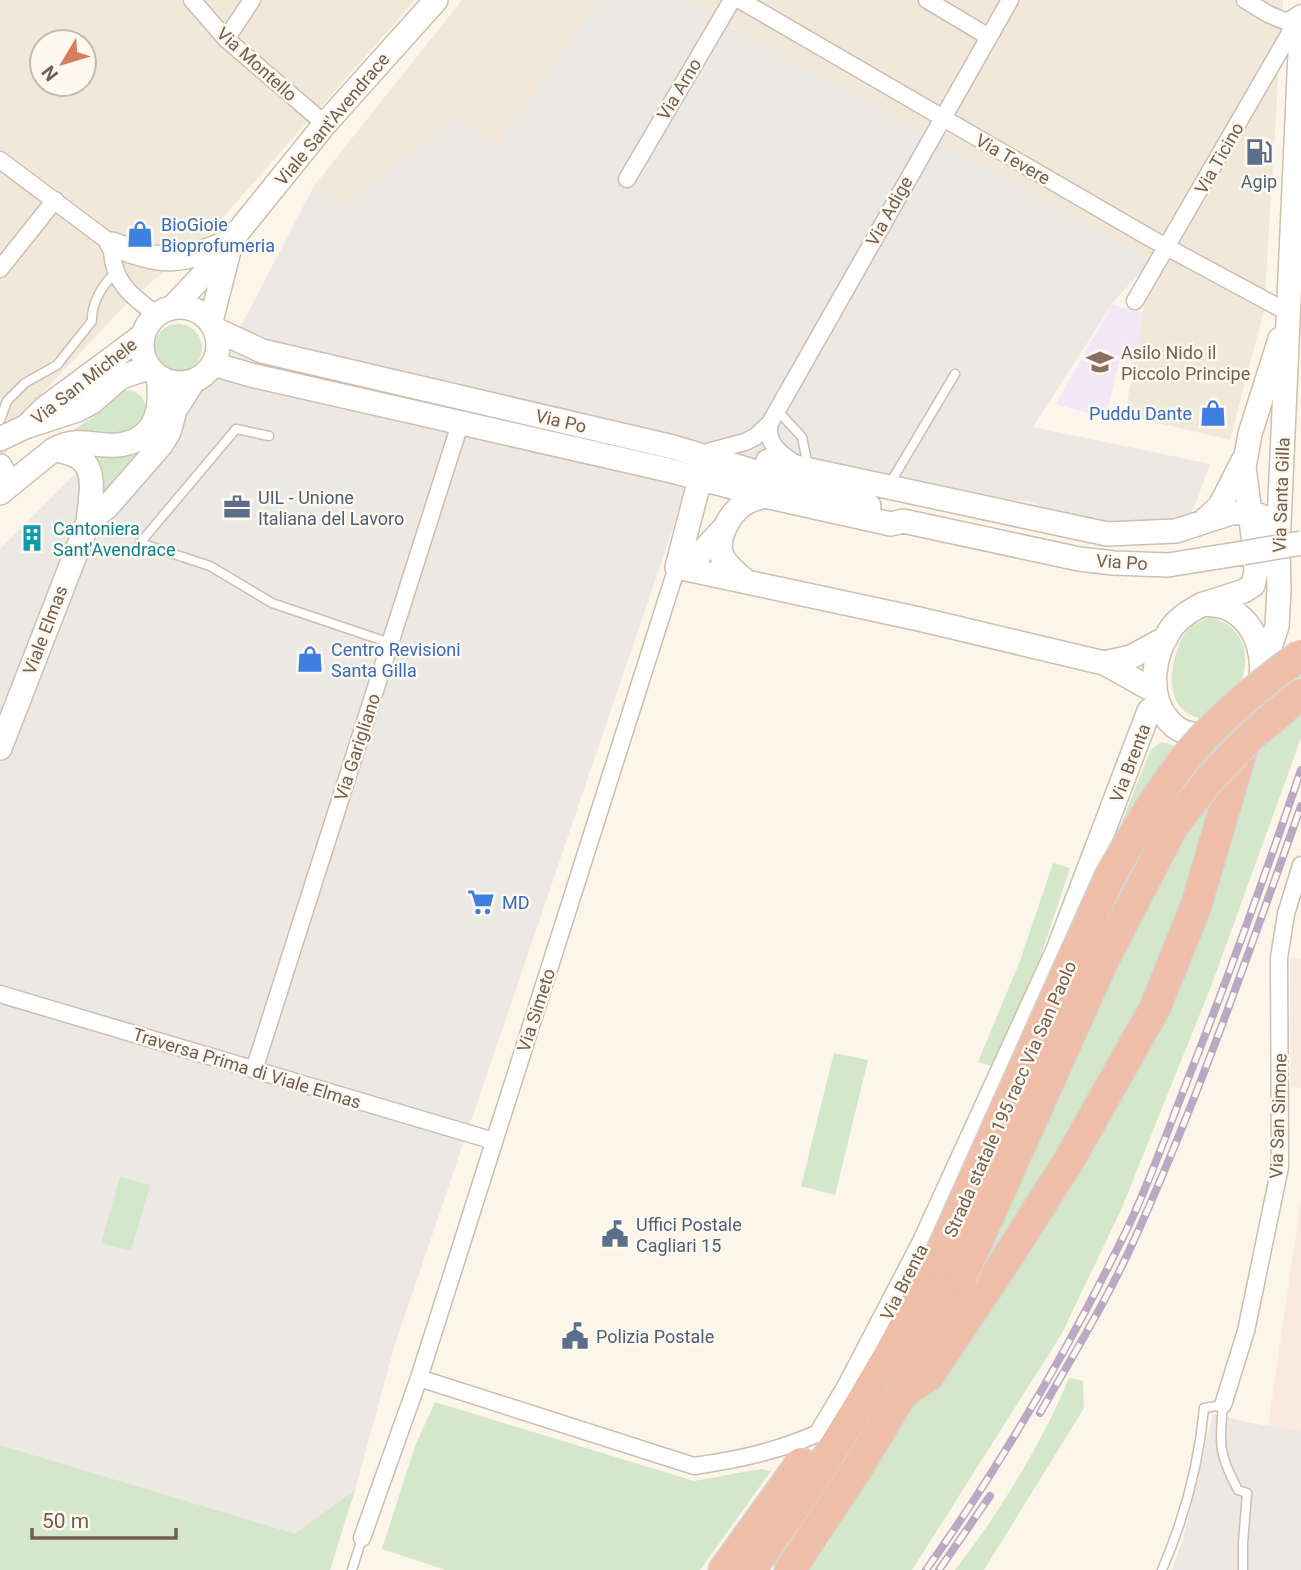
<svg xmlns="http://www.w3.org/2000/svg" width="1301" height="1570" font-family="Roboto,sans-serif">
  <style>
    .residential { fill: #f1e8d9; fill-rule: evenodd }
    .commercial { fill: #f9e9df }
    .industrial { fill: #ece8e3 }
    .education { fill: #f2e7f7 }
    .green { fill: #d4e7ca }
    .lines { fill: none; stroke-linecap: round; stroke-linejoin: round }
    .lane-casing { stroke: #ccbeb1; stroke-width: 11 }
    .street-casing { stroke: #ccbeb1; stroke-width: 19 }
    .secondary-casing { stroke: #cebfaf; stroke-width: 26 }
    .highway-casing { stroke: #d8d2ce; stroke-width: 33 }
    .lane { stroke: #fff; stroke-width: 8 }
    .street { stroke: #fff; stroke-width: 16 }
    .secondary { stroke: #fff; stroke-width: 23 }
    .highway { stroke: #eebea8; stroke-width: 30 }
    .rail-casing { stroke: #b9a9c4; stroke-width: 8 }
    .rail { stroke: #fdf9f0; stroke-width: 5; stroke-dasharray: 16; stroke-linecap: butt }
    .secondary-bridge-casing { stroke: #cebfaf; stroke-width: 26; stroke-linecap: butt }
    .highway-bridge-casing { stroke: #d8d2ce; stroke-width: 33; stroke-linecap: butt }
    .secondary-bridge { stroke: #fff; stroke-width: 23 }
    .highway-bridge { stroke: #eebea8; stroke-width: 30 }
    .labels { text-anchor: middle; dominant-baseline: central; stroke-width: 5; stroke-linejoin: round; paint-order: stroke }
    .street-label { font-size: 18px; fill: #735e50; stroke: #fdf9f0 }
    .service-label { font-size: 18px; fill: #4e5e75; stroke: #fdf9f0; text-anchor: start }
    .shop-label { font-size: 18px; fill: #366cbe; stroke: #fdf9f0; text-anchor: start }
    .education-label { font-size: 18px; fill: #785e54; stroke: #fdf9f0; text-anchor: start }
    .culture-label { font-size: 18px; fill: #0d838f; stroke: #fdf9f0; text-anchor: start }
  </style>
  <rect width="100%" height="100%" fill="#fbf5ea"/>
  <path class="residential" d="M0 0H415L203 240 133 297 23 413 0 468ZM42 42H84V84H42Z
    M462 0H598L499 145 455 119 343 206 314 186Z
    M682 0H1283L1264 310 1230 440 1125 415 1152 260Z"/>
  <path class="commercial" d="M1290 958 1301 959V1088L1291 1087Z
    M1301 1200V1431L1268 1426Z"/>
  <path class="industrial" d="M598 0H682L1152 260 1114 301 1033 427 1210 464 1193 510 1173 526 1100 527 1028 501 688 484 395 1344 355 1490 295 1535 0 1445V549L161 388 175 391 185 389 206 381 219 372 230 357 240 328 314 186 343 206 455 119 499 145Z
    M1213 1414 1251 1423 1301 1431V1570H1172L1183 1540Z"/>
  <path class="education" d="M1112 305 1143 313 1135 362 1120 359 1105 418 1056 404Z"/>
  <path class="green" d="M154 348a24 24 0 1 1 48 0a24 24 0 1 1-48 0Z
    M130 390C146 396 146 403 145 418L126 435 69 433 100 412 119 392Z
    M88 453 106 458 135 456 100 497Z
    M1208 617C1242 624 1253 653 1240 685 1235 695 1213 711 1204 719 1170 714 1167 681 1176 654 1179 645 1182 635 1189 629 1194 624 1202 621 1208 617Z
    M1301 640V738L1212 984 1121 1210 1061 1335 912 1570H809L831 1539 786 1504 833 1434 1081 923 1151 749 1162 742 1213 757 1214 809 1146 1041 1286 652Z
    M1053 863 1070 868 1040 958 992 1066 978 1062 1020 961Z
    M834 1053 868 1060 835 1195 801 1186Z
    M120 1177 150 1185 131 1251 101 1243Z
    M1069 1378 1083 1381 1084 1408 984 1570H955C998 1515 1043 1442 1069 1378Z
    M435 1402 694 1481 761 1469 771 1471 700 1570H446L382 1549 415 1446Z
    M0 1445 295 1534 355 1490 330 1570H0Z"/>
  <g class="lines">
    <defs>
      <path id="lane" d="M777 410 802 437 808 466
        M0 420 7 401 25 383 57 365 92 321C91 303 103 284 115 273
        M269 436 236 429 140 543 210 566 272 603 390 643
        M889 485 955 374
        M352 1570 362 1538
        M1162 1570C1184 1519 1199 1463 1204 1408L1223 1405C1219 1444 1219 1455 1238 1490L1247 1493 1243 1543V1570"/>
      <path id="street" d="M192 0 226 39 325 124
        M740 0 1150 238 1289 313
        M927 0 989 37
        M1245 0 1268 14 1287 22 1301 13
        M226 39 252 0
        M0 160 112 244C111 281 129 294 157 315
        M627 179 732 0
        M0 269 55 200
        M1135 301 1301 14
        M711 451 745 442 755 437 770 423
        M796 464C780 454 765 443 770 423L1010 0
        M0 994 494 1141
        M254 1070 460 424
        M419 1378 694 1466C742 1459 779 1451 823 1431
        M1223 1405 1246 1331 1280 1167 1279 958 1286 914 1301 865
        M362 1538 419 1378 677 567"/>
      <path id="secondary" d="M112 244C163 264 178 264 228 242
        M142 345a38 38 0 1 1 76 0a38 38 0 1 1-76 0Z
        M172 308 204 274 325 124 436 0
        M211 321 230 247
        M217 330 262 351 673 447 869 506
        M213 364 251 375 668 470 765 496 891 524 903 521 1079 559 1114 563 1168 565 1243 553
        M30 423 45 408 142 336
        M0 439 25 427 77 410 92 402 121 377 148 368
        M53 450C101 454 92 485 88 522
        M768 461 1107 534 1176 531 1231 513 1252 512 1263 517 1278 545
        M0 466 5 476 3 490
        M0 493 53 450C82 434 98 450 124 444 158 437 162 406 158 377
        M1205 520 1220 506 1243 461
        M677 567 919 619 1104 663 1154 691
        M677 567 700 479
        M677 567 698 556 725 527
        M747 582C738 575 729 568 723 558 714 541 729 514 744 504 750 500 757 498 765 496
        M1207 603 1244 591 1253 585 1256 571 1255 551 1244 467 1250 434 1280 339
        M1203 604C1211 605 1222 605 1229 609 1258 623 1269 664 1256 693 1243 723 1196 752 1169 721 1146 695 1153 652 1173 626 1181 616 1192 610 1203 604Z
        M1104 663 1131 657 1166 638
        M1261 675 1277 626 1279 590 1278 545 1301 31
        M0 748 88 522 107 507 161 445 169 432 175 410 193 382
        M823 1431 848 1389 924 1243 1058 950 1149 711 1159 704"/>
      <path id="highway" d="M902 1394 929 1375 1000 1269 1068 1162 1155 1008 1196 906 1249 726V705
        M724 1570 801 1463
        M750 1570C799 1503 844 1434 885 1362 904 1330 920 1295 937 1261
        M790 1570 860 1464 902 1394 961 1278"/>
    </defs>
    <use href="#lane" class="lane-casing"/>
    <use href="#street" class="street-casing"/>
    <use href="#secondary" class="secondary-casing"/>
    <use href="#highway" class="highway-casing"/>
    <use href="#lane" class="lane"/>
    <use href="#street" class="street"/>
    <use href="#secondary" class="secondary"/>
    <use href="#highway" class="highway"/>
    <defs>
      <path id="rail" d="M1040 1413C1071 1359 1104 1305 1130 1249 1196 1105 1248 955 1301 806
        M926 1570C1003 1462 1070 1347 1128 1227 1150 1181 1167 1132 1186 1084 1227 981 1265 876 1301 770
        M939 1570 990 1496"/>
    </defs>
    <use href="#rail" class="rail-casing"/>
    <use href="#rail" class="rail"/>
    <defs>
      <path id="secondary-bridge" d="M1243 553 1301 543"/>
      <path id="highway-bridge" d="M937 1261 1110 876C1135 833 1160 789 1192 750 1220 718 1266 679 1301 655
        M961 1278 1103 961 1173 826 1209 780 1252 735 1301 694"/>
    </defs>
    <use href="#secondary-bridge" class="secondary-bridge-casing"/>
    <use href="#highway-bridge" class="highway-bridge-casing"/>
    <use href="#secondary-bridge" class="secondary-bridge"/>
    <use href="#highway-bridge" class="highway-bridge"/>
  </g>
  <defs>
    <symbol id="fuel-bare" viewBox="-9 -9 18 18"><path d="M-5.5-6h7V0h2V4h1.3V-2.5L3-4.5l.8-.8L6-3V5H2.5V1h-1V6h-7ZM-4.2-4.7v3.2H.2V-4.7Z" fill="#5c6f8a" stroke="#fdf9f0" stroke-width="2.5" paint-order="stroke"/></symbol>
    <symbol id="shop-bare" viewBox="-9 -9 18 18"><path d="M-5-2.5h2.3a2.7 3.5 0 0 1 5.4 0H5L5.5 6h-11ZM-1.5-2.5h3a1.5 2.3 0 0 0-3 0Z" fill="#3f7fe0" stroke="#fdf9f0" stroke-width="2.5" paint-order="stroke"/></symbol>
    <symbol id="school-bare" viewBox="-9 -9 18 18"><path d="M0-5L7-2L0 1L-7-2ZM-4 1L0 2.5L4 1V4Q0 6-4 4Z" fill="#8d6e63" stroke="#fdf9f0" stroke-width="2.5" paint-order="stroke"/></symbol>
    <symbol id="office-bare" viewBox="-9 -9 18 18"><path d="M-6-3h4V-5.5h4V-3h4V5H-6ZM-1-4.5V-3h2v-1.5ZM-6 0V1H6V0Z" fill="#5c6f8a" stroke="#fdf9f0" stroke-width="2.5" paint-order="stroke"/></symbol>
    <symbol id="building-bare" viewBox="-9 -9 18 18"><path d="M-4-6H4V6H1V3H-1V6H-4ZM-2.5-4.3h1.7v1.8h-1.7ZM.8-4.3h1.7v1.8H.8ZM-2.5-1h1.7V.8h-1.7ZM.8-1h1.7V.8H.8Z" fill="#0f9aa8" stroke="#fdf9f0" stroke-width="2.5" paint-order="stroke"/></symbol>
    <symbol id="supermarket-bare" viewBox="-9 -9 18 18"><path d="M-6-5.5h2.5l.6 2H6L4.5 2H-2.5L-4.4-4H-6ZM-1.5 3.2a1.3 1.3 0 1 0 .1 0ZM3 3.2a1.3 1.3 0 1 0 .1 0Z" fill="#3f7fe0" stroke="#fdf9f0" stroke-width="2.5" paint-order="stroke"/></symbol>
    <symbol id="civic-bare" viewBox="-9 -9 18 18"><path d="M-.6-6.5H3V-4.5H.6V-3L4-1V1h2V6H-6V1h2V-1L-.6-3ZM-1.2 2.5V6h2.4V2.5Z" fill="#5c6f8a" stroke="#fdf9f0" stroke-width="2.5" paint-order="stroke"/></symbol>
  </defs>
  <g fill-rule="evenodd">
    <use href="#fuel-bare" x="1240" y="133" width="38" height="38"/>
    <use href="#shop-bare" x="121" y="215" width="38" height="38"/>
    <use href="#school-bare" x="1081" y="343" width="38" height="38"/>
    <use href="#shop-bare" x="1194" y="394" width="38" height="38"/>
    <use href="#office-bare" x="218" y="488" width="38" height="38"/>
    <use href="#building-bare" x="13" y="519" width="38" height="38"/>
    <use href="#shop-bare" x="291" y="640" width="38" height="38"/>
    <use href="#supermarket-bare" x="462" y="883" width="38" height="38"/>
    <use href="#civic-bare" x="596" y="1215" width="38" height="38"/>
    <use href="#civic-bare" x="556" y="1317" width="38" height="38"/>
  </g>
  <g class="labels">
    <g class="street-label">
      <text transform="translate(257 64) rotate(42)">Via Montello</text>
      <text transform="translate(679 89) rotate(-59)">Via Arno</text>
      <text transform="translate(332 119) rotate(-50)">Viale Sant'Avendrace</text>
      <text transform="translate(1219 158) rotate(-60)">Via Ticino</text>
      <text transform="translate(1013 159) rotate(30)">Via Tevere</text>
      <text transform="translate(889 211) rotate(-61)">Via Adige</text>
      <text transform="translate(84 381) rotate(-38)">Via San Michele</text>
      <text transform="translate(561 421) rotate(13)">Via Po</text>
      <text transform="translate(1281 495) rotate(-88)">Via Santa Gilla</text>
      <text transform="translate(1122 562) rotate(4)">Via Po</text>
      <text transform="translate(45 630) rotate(-69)">Viale Elmas</text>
      <text transform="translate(357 747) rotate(-72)">Via Garigliano</text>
      <text transform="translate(1130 763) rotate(-69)">Via Brenta</text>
      <text transform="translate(536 1010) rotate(-72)">Via Simeto</text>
      <text transform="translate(247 1068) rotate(17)">Traversa Prima di Viale Elmas</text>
      <text transform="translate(1010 1099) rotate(-66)">Strada statale 195 racc Via San Paolo</text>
      <text transform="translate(1278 1116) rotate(-88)">Via San Simone</text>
      <text transform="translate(904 1282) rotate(-63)">Via Brenta</text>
    </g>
    <g class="service-label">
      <text x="1259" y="181" text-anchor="middle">Agip</text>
      <text x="258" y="497">UIL - Unione<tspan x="258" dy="21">Italiana del Lavoro</tspan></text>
      <text x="636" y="1224">Uffici Postale<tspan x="636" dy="21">Cagliari 15</tspan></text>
      <text x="596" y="1336">Polizia Postale</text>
    </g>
    <g class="shop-label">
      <text x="161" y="224">BioGioie<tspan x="161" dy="21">Bioprofumeria</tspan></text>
      <text x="1192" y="413" text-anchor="end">Puddu Dante</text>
      <text x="331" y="649">Centro Revisioni<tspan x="331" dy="21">Santa Gilla</tspan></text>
      <text x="502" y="902">MD</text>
    </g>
    <g class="education-label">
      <text x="1121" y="352">Asilo Nido il<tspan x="1121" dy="21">Piccolo Principe</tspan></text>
    </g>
    <g class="culture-label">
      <text x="53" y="528">Cantoniera<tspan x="53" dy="21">Sant'Avendrace</tspan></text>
    </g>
  </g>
  <g transform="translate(63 63) rotate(232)"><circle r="33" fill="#fdf9f0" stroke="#c6bbb0" stroke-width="2"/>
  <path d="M0-5L12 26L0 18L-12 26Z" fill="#d77f5d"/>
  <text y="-10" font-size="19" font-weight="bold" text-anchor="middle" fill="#735e50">N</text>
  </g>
  <path d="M32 1528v10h144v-10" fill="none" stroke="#735e50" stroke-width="3.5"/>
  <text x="42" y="1528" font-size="21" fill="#735e50" stroke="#fdf9f0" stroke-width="5" paint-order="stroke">50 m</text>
</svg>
